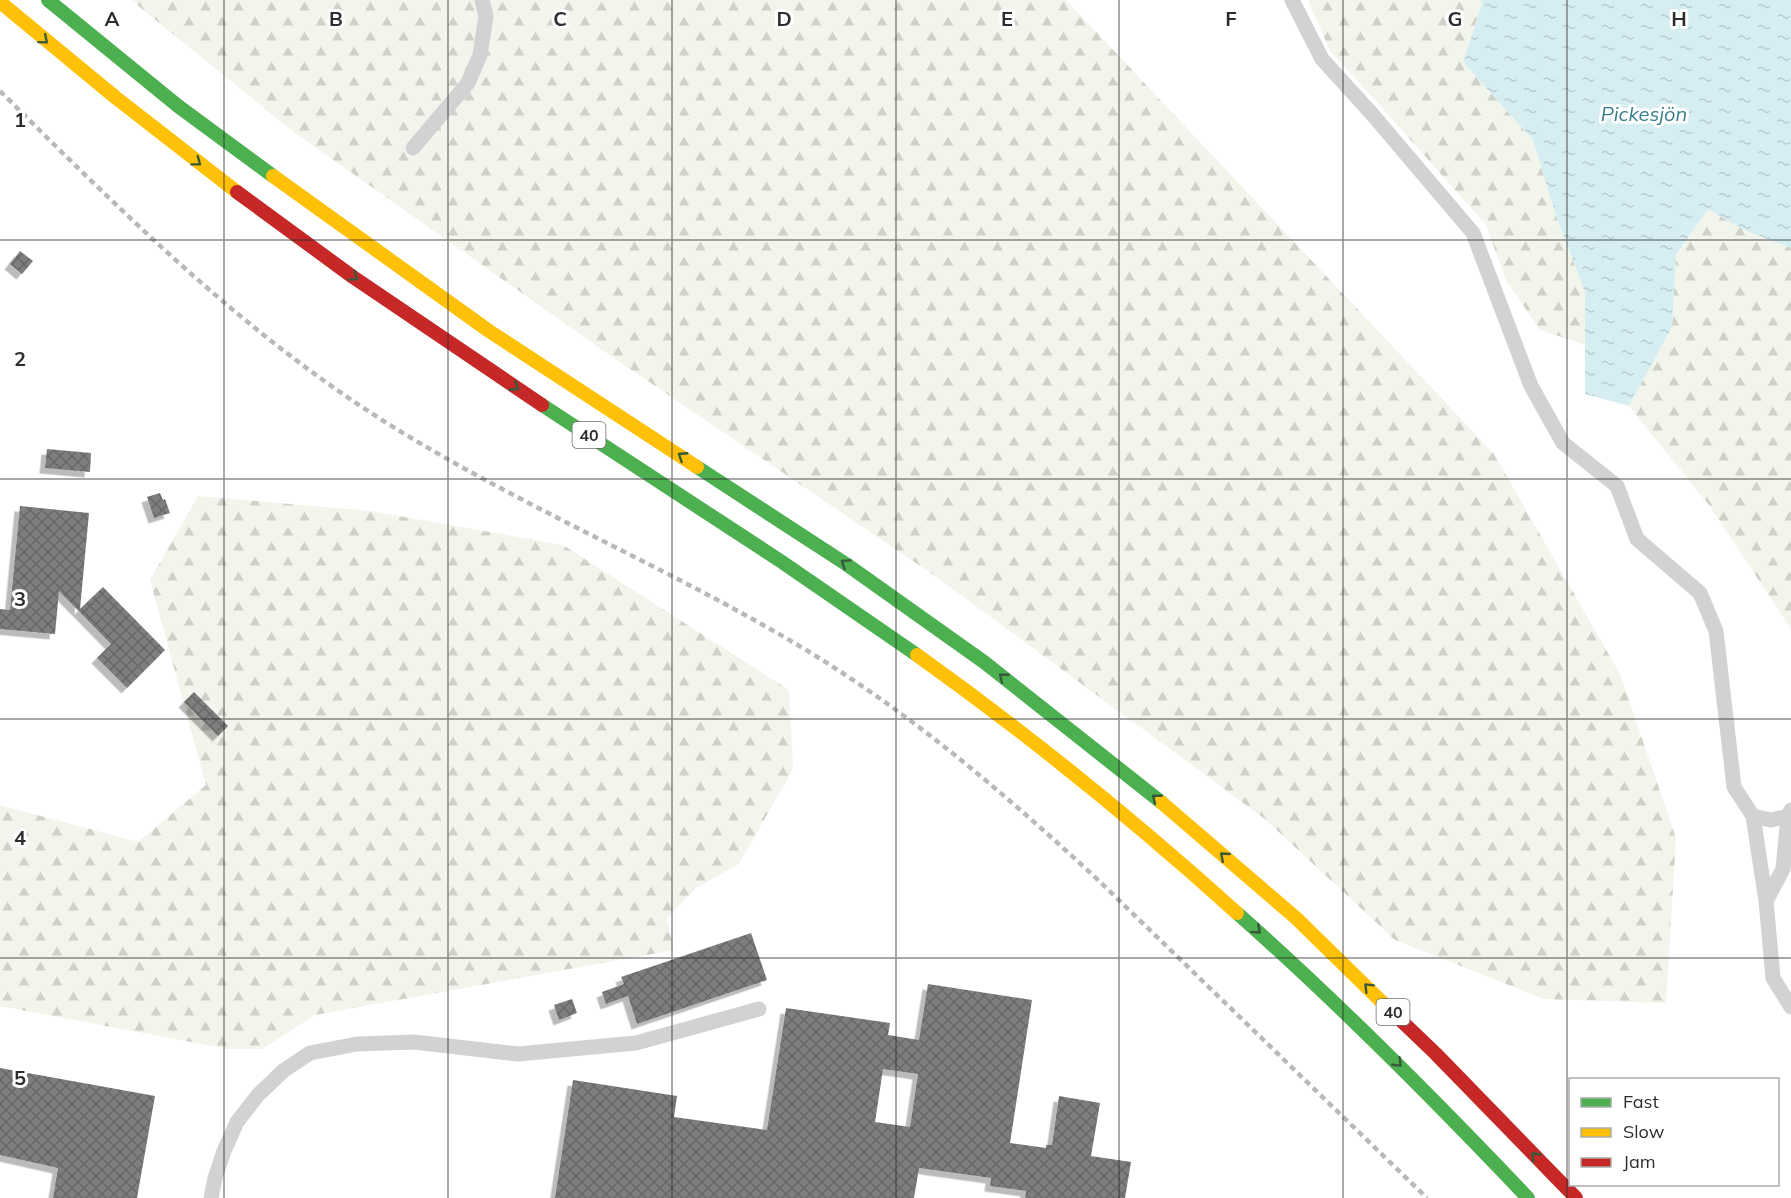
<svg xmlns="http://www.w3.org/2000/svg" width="1791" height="1198" font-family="Mulish,sans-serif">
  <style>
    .forest { fill: url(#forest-firs) }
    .water { fill: url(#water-ripples) }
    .building { fill: url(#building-cross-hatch); fill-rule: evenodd; filter: url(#shadow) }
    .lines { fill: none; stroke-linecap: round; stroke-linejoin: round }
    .street { stroke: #d2d2d2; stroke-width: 15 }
    .fast { stroke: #4caf50; stroke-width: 14 }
    .slow { stroke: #ffc107; stroke-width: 14 }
    .jam { stroke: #c62828; stroke-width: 14 }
    .rail { stroke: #b9b9b9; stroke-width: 4.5; stroke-dasharray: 6 4.5; stroke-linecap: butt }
    .oneway { stroke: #385a39 }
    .grid { fill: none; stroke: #2d2d2d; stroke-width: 1.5; stroke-opacity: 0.55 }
    .labels { text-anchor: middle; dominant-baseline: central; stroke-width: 6; stroke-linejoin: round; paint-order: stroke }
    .shield { fill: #fff; stroke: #6c6c6c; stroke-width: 1.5 }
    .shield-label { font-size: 16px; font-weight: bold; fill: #2d2d2d }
    .water-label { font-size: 20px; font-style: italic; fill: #367e8c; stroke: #fff }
    .grid-label { font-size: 20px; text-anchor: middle; font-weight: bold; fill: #2d2d2d; stroke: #fff; stroke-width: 6; stroke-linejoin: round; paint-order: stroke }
  </style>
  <defs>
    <pattern id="forest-firs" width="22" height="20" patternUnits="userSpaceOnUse" patternTransform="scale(1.5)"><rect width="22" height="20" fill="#f2f5eb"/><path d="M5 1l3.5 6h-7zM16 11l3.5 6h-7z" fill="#d0d2ca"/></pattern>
    <pattern id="water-ripples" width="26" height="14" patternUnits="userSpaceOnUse" patternTransform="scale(1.5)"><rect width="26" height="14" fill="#d6eef2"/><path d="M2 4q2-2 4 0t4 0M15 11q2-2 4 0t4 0" fill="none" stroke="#b8ccd0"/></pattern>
    <pattern id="building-cross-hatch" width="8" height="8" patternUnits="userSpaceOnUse" patternTransform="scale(1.5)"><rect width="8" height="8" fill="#7e7e7e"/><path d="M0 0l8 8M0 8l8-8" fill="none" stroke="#686868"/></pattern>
    <filter id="shadow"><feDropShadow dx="-5.5" dy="5.5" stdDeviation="0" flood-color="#0004"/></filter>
  </defs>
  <rect width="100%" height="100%" fill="#fff"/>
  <path class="forest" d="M131 0H1066L1494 454 1620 674 1676 838 1666 1003 1544 999 1395 940 1265 819 935 576 611 356 291 130Z
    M1308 0H1480L1482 4 1463 62 1533 140 1556 216 1585 292 1586 345 1540 330 1506 280 1486 225 1377 102 1330 51Z
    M1708 209 1742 229 1791 248V629L1709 505 1629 406 1672 327 1676 256Z
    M198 496 371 511 563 545 789 690 793 769 739 864 696 888 667 918 674 950 315 1015 262 1049H228L0 1006V805L138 842 206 785 150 580Z"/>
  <path class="water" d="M1480 0H1791V248L1742 229 1708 209 1676 255 1672 327 1629 406 1585 394V292L1556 216 1533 140 1463 62 1482 4Z"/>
  <path class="building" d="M20 251 33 261 22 274 10 264Z
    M47 449 91 453 90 472 45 468Z
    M160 493 163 500 165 499 170 513 154 518 147 497Z
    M20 506 89 513 80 609 103 587 165 650 127 688 97 658 111 644 59 591 55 634 0 629V609L10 610Z
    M194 692 228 726 218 736 184 702Z
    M751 933 767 980 637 1024 628 996 606 1004 602 992 624 984 621 977Z
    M928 984 1032 1000 1010 1143 1046 1148V1145H1052L1059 1096 1100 1103 1091 1156 1131 1162 1125 1198H1025L1026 1191 990 1186 991 1178 919 1168 914 1198H555L573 1080 677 1096 674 1117 767 1130 786 1008 890 1023 888 1035 919 1040ZM883 1069 918 1074 910 1127 875 1122Z
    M572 999 577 1013 559 1020 554 1005Z
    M0 1068 155 1096 137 1198H53L58 1168 0 1155Z"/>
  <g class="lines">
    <path class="street" d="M1292 0 1322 59 1372 114 1473 233 1531 386 1563 443 1617 486 1637 539 1700 593 1716 631 1734 787 1753 816 1766 901 1773 978 1791 1007
      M413 148 468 83 480 55 486 16 482 0
      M1753 816 1771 820 1788 816
      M1766 901 1783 869 1788 816 1791 810
      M211 1198 215 1178 224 1151 237 1122 258 1095 283 1071 310 1053 357 1044 414 1042 518 1054 636 1043 759 1009"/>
    <path class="fast" d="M48 0 178 106 273 176
      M542 405 782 562 917 655
      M697 467 846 564 984 662 1161 802
      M1237 913C1339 1003 1434 1099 1528 1198"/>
    <path class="slow" d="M0 2 115 97 237 192
      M273 176 489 331 697 467
      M917 655C1029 735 1135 821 1237 913
      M1161 802 1296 918 1388 1008"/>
    <path class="jam" d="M237 192 353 277 542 405
      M1388 1008 1436 1054 1576 1198"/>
    <path class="rail" d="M0 91C120 210 239 329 382 420 515 504 661 564 796 644 906 709 1003 792 1097 879L1427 1198"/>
  </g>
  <defs><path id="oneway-chevron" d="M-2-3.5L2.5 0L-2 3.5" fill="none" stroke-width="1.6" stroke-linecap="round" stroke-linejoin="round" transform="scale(1.5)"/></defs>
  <g class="oneway">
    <use href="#oneway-chevron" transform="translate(44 40) rotate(40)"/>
    <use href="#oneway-chevron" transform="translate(197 162) rotate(37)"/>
    <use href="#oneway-chevron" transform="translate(354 277) rotate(35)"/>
    <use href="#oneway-chevron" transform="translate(515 387) rotate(33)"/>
    <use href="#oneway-chevron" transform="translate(682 456) rotate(-147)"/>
    <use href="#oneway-chevron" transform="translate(845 563) rotate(-146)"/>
    <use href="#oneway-chevron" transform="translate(1003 677) rotate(-142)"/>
    <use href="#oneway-chevron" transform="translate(1156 798) rotate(-141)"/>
    <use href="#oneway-chevron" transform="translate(1224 856) rotate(-139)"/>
    <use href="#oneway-chevron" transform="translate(1257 930) rotate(41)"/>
    <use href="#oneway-chevron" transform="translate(1368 987) rotate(-135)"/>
    <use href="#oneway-chevron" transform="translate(1398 1063) rotate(44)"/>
    <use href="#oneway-chevron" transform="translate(1535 1156) rotate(-134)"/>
  </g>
  <path class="grid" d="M224 0V1198M448 0V1198M672 0V1198M896 0V1198M1119 0V1198M1343 0V1198M1567 0V1198M0 240H1791M0 479H1791M0 719H1791M0 958H1791"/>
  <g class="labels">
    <g class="shield">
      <rect x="572.5" y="422" width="33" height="26" rx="4.5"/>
      <rect x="1376.5" y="999" width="33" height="26" rx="4.5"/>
    </g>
    <g class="shield-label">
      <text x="589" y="435">40</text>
      <text x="1393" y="1012">40</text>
    </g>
    <g class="water-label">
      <text x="1644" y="113">Pickesjön</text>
    </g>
  </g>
  <g class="grid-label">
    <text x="112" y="26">A</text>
    <text x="336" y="26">B</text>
    <text x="560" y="26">C</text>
    <text x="784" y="26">D</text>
    <text x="1007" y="26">E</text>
    <text x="1231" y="26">F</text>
    <text x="1455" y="26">G</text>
    <text x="1679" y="26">H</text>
    <text x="20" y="127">1</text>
    <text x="20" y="366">2</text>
    <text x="20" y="606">3</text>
    <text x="20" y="845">4</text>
    <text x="20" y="1085">5</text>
  </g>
  <rect x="1569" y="1078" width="210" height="108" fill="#ffffff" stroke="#ababab" stroke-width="1.5"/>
  <rect x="1581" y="1098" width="30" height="9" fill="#4caf50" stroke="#ababab" stroke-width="1.5"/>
  <text x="1623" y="1108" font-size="18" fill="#2d2d2d">Fast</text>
  <rect x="1581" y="1128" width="30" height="9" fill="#ffc107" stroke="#ababab" stroke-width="1.5"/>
  <text x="1623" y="1138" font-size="18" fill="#2d2d2d">Slow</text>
  <rect x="1581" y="1158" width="30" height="9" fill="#c62828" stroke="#ababab" stroke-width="1.5"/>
  <text x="1623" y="1168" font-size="18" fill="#2d2d2d">Jam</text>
</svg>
